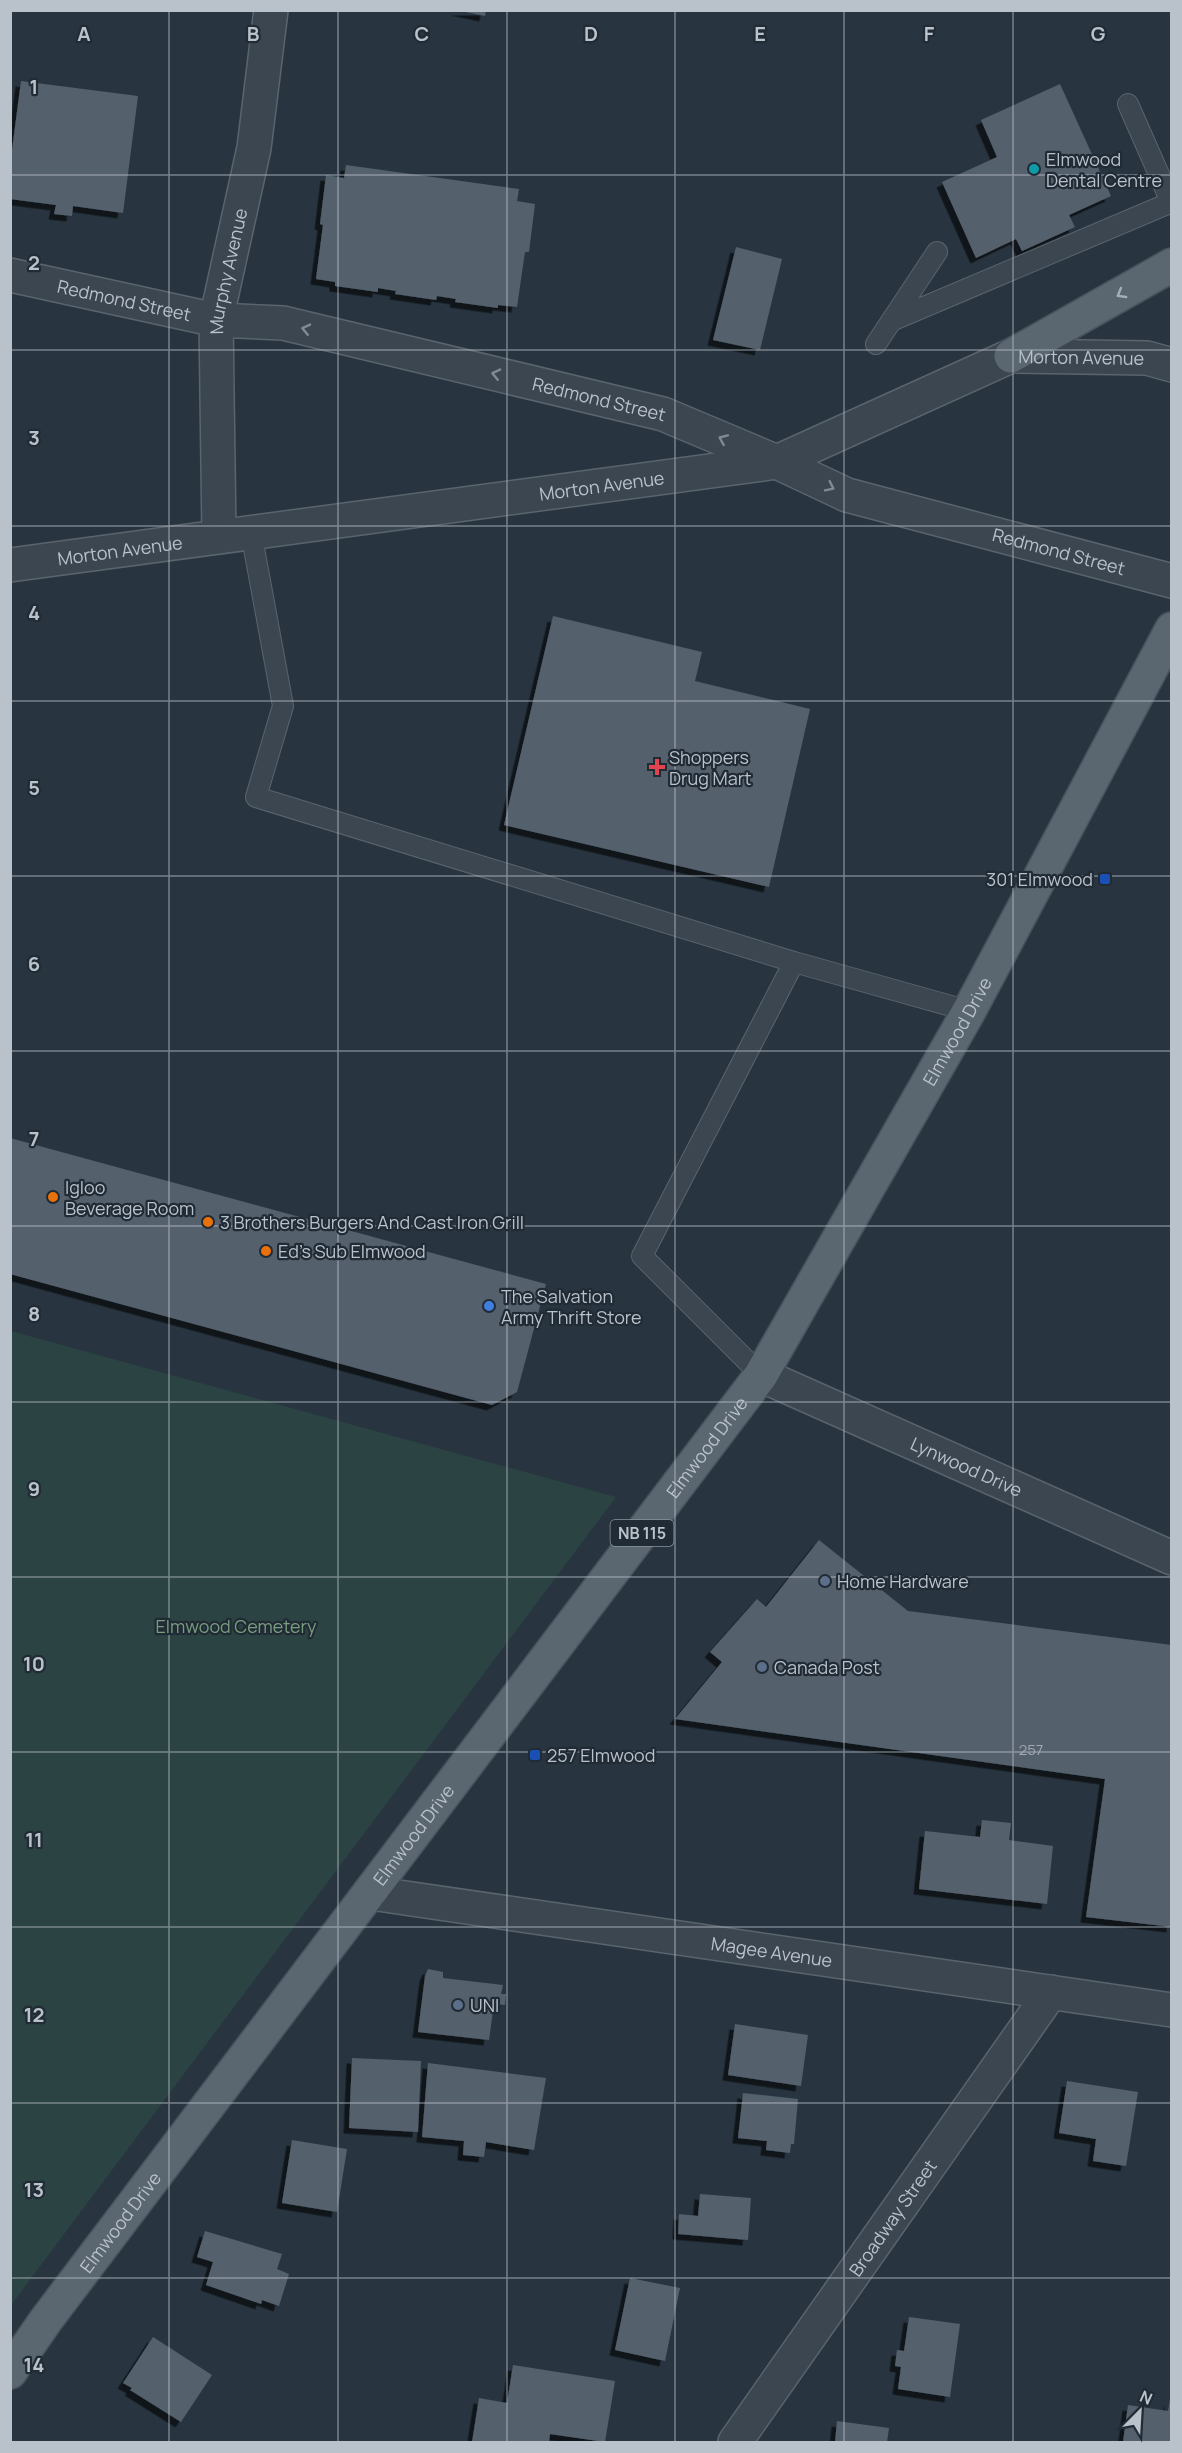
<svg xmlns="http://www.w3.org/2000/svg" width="1182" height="2453" font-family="Manrope,sans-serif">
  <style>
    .green { fill: #2b4342 }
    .building { fill: #54606d; filter: url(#shadow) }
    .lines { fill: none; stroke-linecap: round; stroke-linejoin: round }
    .service-casing { stroke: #5a646d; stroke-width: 22 }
    .minor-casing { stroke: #5a646d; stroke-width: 36 }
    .tertiary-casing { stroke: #5a646d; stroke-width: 36 }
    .primary-casing { stroke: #49525c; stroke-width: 36 }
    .service { stroke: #3c4650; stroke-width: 20 }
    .minor { stroke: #3c4650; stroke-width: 33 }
    .tertiary { stroke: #3c4650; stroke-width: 33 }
    .primary { stroke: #5a6670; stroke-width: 33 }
    .oneway { stroke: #a6afb8 }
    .oneway2 { stroke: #818a93 }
    .grid { fill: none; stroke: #b9c1ca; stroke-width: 1.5; stroke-opacity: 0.55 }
    .culture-dot { fill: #0f9aa8; stroke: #212b35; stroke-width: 2 }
    .health-dot { fill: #e0444e; stroke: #212b35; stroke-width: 2 }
    .transit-dot { fill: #1a4fb4; stroke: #212b35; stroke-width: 2 }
    .food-dot { fill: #e8710a; stroke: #212b35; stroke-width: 2 }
    .shop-dot { fill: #3f7fe0; stroke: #212b35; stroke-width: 2 }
    .service-dot { fill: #5c6f8a; stroke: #212b35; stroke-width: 2 }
    .labels { text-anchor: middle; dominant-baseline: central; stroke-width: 4.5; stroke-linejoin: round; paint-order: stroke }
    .number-label { font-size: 15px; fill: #a0a9b3 }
    .shield { fill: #212b35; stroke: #8b949d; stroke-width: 1.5 }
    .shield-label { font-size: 16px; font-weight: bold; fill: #b9c1ca }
    .poi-label { font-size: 18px; fill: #b9c1ca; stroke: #212b35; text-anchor: start }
    .street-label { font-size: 18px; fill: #b9c1ca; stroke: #212b35 }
    .park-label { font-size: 18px; fill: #799e7e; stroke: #212b35 }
    .grid-label { font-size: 20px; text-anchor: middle; font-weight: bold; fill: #b9c1ca; stroke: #212b35; stroke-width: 4.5; stroke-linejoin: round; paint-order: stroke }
  </style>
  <defs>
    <filter id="shadow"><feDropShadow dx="-5.5" dy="5.5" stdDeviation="0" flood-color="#0009"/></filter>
  </defs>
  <rect width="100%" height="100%" fill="#283540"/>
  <path class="green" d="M11 1331 616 1497 11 2305 10 1331Z"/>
  <path class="building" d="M456 10H486L485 16Z
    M21 81 138 96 123 213 73 206 72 216 54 214 56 205 10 199V165Z
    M1060 84 1111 196 1069 215 1075 227 1022 251 1016 239 976 258 942 182 997 157 981 120Z
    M346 165 519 189 517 201 535 204 529 252H525L517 307 498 305V308L455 302 456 299 437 296 436 300 395 294 396 291 378 288V292L335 286V282L316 279 323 225 320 224 326 175 344 178Z
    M736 247 782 259 760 350 713 340Z
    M553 616 702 652 695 681 810 709 769 887 504 825Z
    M10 1138 546 1284 517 1392 492 1405 10 1274Z
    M819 1540 908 1611 1172 1645V1927L1086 1917 1105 1779 675 1719 722 1662 710 1652 757 1599 766 1607Z
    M982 1820 1011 1823 1009 1840 1053 1846 1047 1904 919 1889 925 1831 980 1837Z
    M428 1969 443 1972V1978L503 1985 501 1994H506L505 2005 494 2004 489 2040 418 2032 425 1976Z
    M735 2024 808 2035 801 2086 728 2075Z
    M352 2058 421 2061 418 2132 349 2128Z
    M428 2063 546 2078 534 2150 486 2142 484 2157 463 2155 464 2141 422 2137Z
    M1067 2081 1138 2092 1126 2166 1093 2161 1096 2139 1059 2133Z
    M743 2093 798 2099 794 2144H791L790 2153 766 2150 767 2141 738 2138Z
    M292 2140 347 2149 337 2212 282 2203Z
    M700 2194 751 2198 748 2240 678 2234 679 2214 698 2216Z
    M205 2231 282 2254 277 2269 289 2274 279 2306 262 2300 261 2304 206 2285 213 2262 197 2257Z
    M630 2278 680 2288 665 2361 615 2350Z
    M909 2317 960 2324 950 2397 898 2389 901 2367 895 2366 897 2350 904 2351Z
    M153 2337 212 2375 181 2422 130 2390 132 2388 123 2383Z
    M513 2365 615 2381 605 2442 550 2434 549 2442H472L479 2398 507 2403Z
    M1170 2399 1172 2442H1123L1128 2405 1168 2411Z
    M837 2421 889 2428 887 2442H835Z"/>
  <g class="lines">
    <defs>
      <path id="service" d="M1128 104 1172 204
        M891 321 1172 202
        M876 344 937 252
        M251 532 283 706 256 797 794 962 969 1011
        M761 1375 642 1256 794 962"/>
      <g id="minor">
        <path id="s1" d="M10 275 216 320 283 323 663 414 777 462 847 495 1172 581"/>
        <path id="s2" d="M219 536 216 320 254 148 271 10"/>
        <path id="s3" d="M761 1375 1172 1558"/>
        <path id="s4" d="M371 1893 1172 2010"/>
        <path id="s5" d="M735 2442 1051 1992"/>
      </g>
      <g id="tertiary">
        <path id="s6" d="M10 565 777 462 1011 356 1147 358 1172 365"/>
      </g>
      <g id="primary">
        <path d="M1011 356 1172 265"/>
        <path id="s7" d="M10 2372 46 2320 761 1375 969 1011 1172 629"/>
      </g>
    </defs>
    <use href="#service" class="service-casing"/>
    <use href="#minor" class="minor-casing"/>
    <use href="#tertiary" class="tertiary-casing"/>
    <use href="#primary" class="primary-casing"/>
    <use href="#service" class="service"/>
    <use href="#minor" class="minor"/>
    <use href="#tertiary" class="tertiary"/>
    <use href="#primary" class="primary"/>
  </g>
  <defs><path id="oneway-chevron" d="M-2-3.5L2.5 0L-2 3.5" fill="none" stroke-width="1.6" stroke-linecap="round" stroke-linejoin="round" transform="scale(1.5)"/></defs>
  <use class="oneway" href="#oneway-chevron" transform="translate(1121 294) rotate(150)"/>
  <g class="oneway2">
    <use href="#oneway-chevron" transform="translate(306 329) rotate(-167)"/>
    <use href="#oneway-chevron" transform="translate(496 374) rotate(-167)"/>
    <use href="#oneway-chevron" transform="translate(723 439) rotate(-157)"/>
    <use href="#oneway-chevron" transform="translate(830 487) rotate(26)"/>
  </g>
  <path class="grid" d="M169 10V2442M338 10V2442M507 10V2442M675 10V2442M844 10V2442M1013 10V2442M10 175H1172M10 350H1172M10 526H1172M10 701H1172M10 876H1172M10 1051H1172M10 1226H1172M10 1402H1172M10 1577H1172M10 1752H1172M10 1927H1172M10 2103H1172M10 2278H1172"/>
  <circle class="culture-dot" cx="1034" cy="169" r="6"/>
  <path class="health-dot" d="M654 758h6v6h6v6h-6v6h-6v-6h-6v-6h6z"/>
  <g class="transit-dot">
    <rect x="1099" y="873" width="12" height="12" rx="3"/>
    <rect x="529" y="1749" width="12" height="12" rx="3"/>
  </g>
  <g class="food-dot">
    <circle cx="53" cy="1197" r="6"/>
    <circle cx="208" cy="1222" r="6"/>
    <circle cx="266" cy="1251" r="6"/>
  </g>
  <circle class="shop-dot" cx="489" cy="1306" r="6"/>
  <g class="service-dot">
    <circle cx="825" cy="1581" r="6"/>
    <circle cx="762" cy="1667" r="6"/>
    <circle cx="458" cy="2005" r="6"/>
  </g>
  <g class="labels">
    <g class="number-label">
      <text x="1031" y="1749">257</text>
    </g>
    <rect class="shield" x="610.5" y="1520" width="63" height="26" rx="4.5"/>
    <g class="shield-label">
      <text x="642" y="1533">NB 115</text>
    </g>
    <g class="poi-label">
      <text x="1046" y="159">Elmwood<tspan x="1046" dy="21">Dental Centre</tspan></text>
      <text x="669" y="757">Shoppers<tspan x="669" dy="21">Drug Mart</tspan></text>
      <text x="1093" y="879" text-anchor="end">301 Elmwood</text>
      <text x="65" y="1187">Igloo<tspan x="65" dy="21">Beverage Room</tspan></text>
      <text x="220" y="1222">3 Brothers Burgers And Cast Iron Grill</text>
      <text x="278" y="1251">Ed's Sub Elmwood</text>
      <text x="501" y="1296">The Salvation<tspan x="501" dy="21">Army Thrift Store</tspan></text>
      <text x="837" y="1581">Home Hardware</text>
      <text x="774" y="1667">Canada Post</text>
      <text x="547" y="1755">257 Elmwood</text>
      <text x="470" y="2005">UNI</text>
    </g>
    <g class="street-label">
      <text stroke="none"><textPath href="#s2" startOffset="266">Murphy Avenue</textPath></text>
      <text stroke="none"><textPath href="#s1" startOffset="117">Redmond Street</textPath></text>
      <text stroke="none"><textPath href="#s6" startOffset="1101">Morton Avenue</textPath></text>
      <text stroke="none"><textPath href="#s1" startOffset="603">Redmond Street</textPath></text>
      <text stroke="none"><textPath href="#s6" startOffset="597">Morton Avenue</textPath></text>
      <text stroke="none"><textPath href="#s6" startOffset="111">Morton Avenue</textPath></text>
      <text stroke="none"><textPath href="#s1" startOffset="1089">Redmond Street</textPath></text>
      <text stroke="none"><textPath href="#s7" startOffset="1644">Elmwood Drive</textPath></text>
      <text stroke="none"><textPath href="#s7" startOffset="1158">Elmwood Drive</textPath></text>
      <text stroke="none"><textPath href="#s3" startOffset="225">Lynwood Drive</textPath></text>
      <text stroke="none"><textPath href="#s7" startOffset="672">Elmwood Drive</textPath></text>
      <text stroke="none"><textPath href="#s4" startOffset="405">Magee Avenue</textPath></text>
      <text stroke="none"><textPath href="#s5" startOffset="274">Broadway Street</textPath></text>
      <text stroke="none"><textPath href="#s7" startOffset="186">Elmwood Drive</textPath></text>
    </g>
    <g class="park-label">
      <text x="236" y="1626">Elmwood Cemetery</text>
    </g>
  </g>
  <g class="grid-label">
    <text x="84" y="41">A</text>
    <text x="253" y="41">B</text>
    <text x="422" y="41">C</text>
    <text x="591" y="41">D</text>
    <text x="760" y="41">E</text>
    <text x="929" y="41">F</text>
    <text x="1098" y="41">G</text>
    <text x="34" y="94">1</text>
    <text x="34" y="270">2</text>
    <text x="34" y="445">3</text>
    <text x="34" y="620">4</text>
    <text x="34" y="795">5</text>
    <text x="34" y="971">6</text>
    <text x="34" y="1146">7</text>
    <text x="34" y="1321">8</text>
    <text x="34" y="1496">9</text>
    <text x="34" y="1671">10</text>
    <text x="34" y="1847">11</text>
    <text x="34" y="2022">12</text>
    <text x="34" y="2197">13</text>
    <text x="34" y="2372">14</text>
  </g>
  <rect width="1182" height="2453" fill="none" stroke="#b9c1ca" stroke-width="24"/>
  <g transform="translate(1140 2411) rotate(24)" stroke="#212b35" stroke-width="4.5" paint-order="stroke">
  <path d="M0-4.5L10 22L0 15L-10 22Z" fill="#b9c1ca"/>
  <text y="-9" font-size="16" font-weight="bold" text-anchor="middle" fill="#b9c1ca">N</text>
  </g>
</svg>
